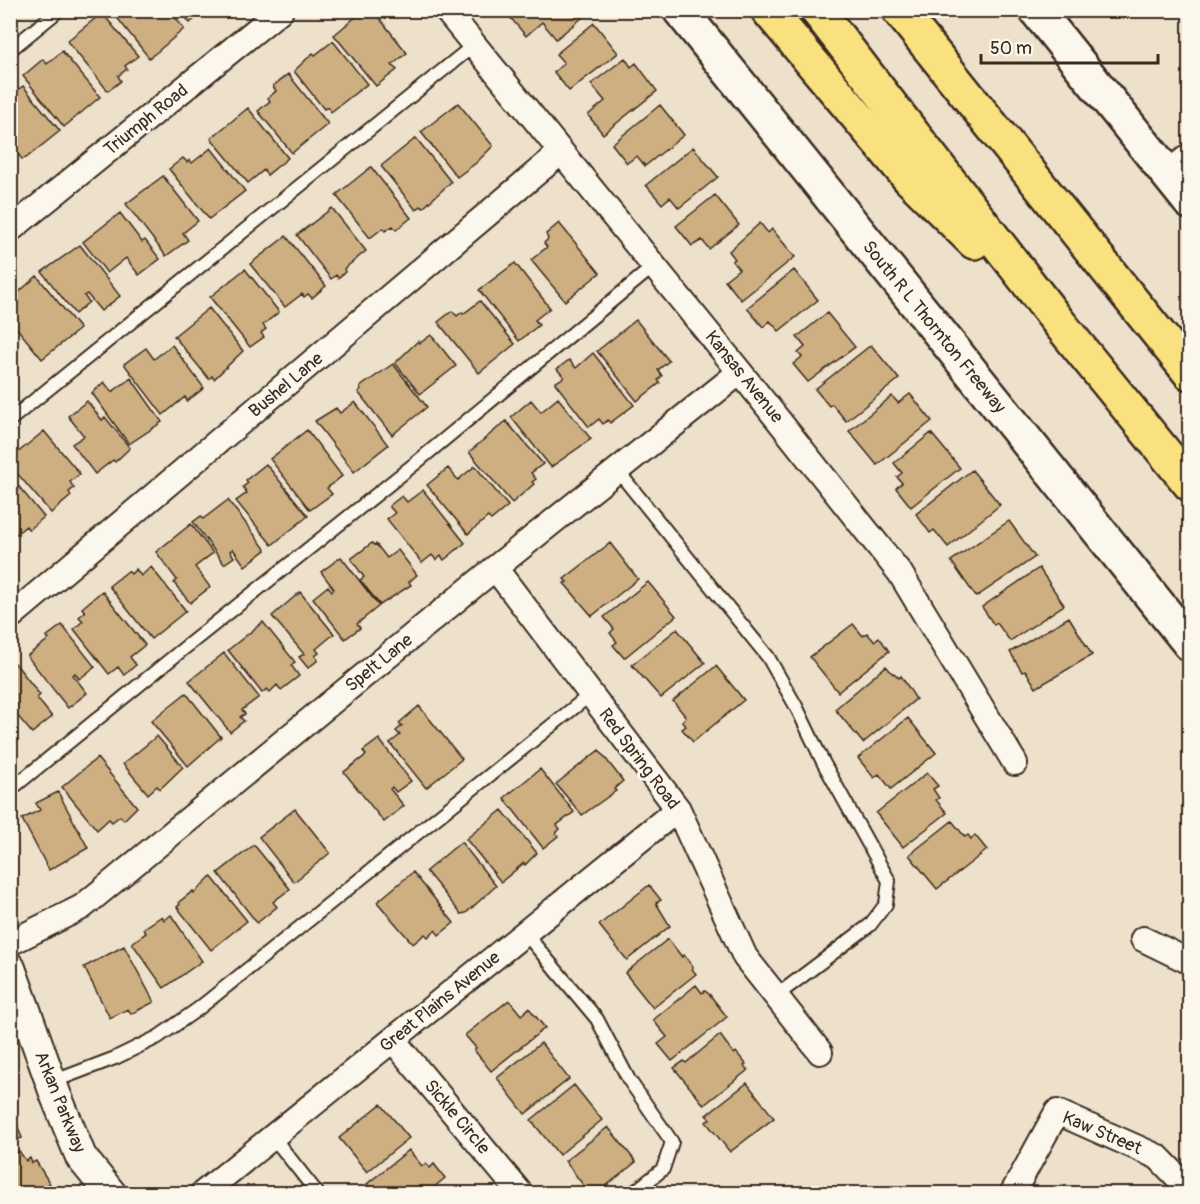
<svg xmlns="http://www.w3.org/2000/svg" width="1200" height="1204" font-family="Pangolin,sans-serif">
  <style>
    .building { fill: #cdaf81; stroke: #3b2a1e; stroke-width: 1.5 }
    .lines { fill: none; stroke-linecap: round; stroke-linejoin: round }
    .service-casing { stroke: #3b2a1e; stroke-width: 16 }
    .minor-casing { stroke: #3b2a1e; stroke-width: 28 }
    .tertiary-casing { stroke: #3b2a1e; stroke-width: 34 }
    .secondary-casing { stroke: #3b2a1e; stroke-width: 38 }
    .motorway-casing { stroke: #3b2a1e; stroke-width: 38 }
    .service { stroke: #fbf7ec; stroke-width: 12 }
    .minor { stroke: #fbf7ec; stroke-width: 24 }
    .tertiary { stroke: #fbf7ec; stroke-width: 30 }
    .secondary { stroke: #fbf7ec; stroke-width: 33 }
    .motorway { stroke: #fae180; stroke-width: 33 }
    .labels { text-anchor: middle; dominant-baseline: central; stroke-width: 6; stroke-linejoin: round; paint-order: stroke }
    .street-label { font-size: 18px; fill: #3b2a1e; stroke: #fbf7ec }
  </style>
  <rect width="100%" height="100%" fill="#ede1cc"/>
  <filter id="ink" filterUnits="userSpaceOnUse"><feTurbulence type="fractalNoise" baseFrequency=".0167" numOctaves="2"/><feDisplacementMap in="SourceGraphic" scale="12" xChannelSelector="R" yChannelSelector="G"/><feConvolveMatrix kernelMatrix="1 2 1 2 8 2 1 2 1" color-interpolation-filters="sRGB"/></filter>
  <g filter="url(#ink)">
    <path class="building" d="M111 10H170L184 29 157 52 149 58Z
      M180 10H205L190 23Z
      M364 10H373L407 53 392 65 397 70 376 86 334 35Z
      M515 10H588L589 12 556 39 542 22 526 36 509 16Z
      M102 13 138 56 125 66 127 69 118 76 121 81 108 91 67 41Z
      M594 23 618 53 569 91 554 72 564 63 556 54Z
      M333 41 367 84 331 112 328 107 324 109 294 71 313 53 315 55Z
      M62 51 100 97 64 127 23 76 43 59 47 64Z
      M625 58 631 67 636 63 657 91 603 134 588 115 605 101 591 84Z
      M288 74 328 124 292 153 258 111 270 101 268 98 276 91 273 86Z
      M23 86 60 131 26 158 22 159 10 145V96Z
      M458 103 493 146 476 163 457 177 421 132Z
      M660 105 684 135 645 166 637 156 627 163 612 144Z
      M248 108 288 158 267 175 264 170 248 183 211 138Z
      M416 138 451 182 423 208 421 206 416 210 381 166Z
      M693 147 718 177 679 208 670 197 662 204 646 185Z
      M211 148 245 191 209 219 169 169 183 158 187 162 190 160 192 163Z
      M371 167 411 218 396 230 393 226 385 231 383 228 370 238 336 195Z
      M163 176 198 221 183 233 188 240 166 256 126 204Z
      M715 195 739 225 709 249 702 240 692 246 676 226Z
      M332 208 366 251 344 269 345 272 338 278 336 275 331 279 297 235Z
      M120 213 142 242 145 240 160 259 139 275 126 258 107 273 83 242Z
      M559 223 600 273 565 301 531 260 547 247 544 243 548 239 546 234Z
      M760 223 768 233 772 229 795 257 741 300 725 280 739 269 732 261 735 259 729 251Z
      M286 236 326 286 312 298 308 294 304 297 302 294 285 307 250 264Z
      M80 245 120 296 101 311 87 294 84 296 89 302 75 314 42 272Z
      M515 263 550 308 535 320 539 325 519 341 479 290Z
      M245 269 279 312 263 325 266 329 261 333 264 337 250 347 210 297Z
      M794 270 818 300 779 331 770 321 763 327 747 308Z
      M37 276 80 329 42 359 10 320V313L17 308 12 300 20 291Z
      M480 301 515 344 479 373 438 322 452 311 457 316 462 312 463 314Z
      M209 308 243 351 214 379 212 376 209 379 174 336Z
      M827 313 855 347 808 382 793 364 802 357 798 353 805 347 797 337Z
      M636 320 669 361 658 370 662 376 658 380 660 383 637 401 597 351Z
      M431 335 456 366 420 394 395 363 418 341 420 343Z
      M172 345 204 388 187 401 185 397 163 415 124 364 146 348 154 359Z
      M871 345 899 379 846 421 832 404 829 406 815 389Z
      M593 353 634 405 610 423 608 420 603 424 599 419 589 427 555 383 564 377 557 369 569 360 576 368Z
      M393 364 427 407 392 435 358 392 361 389 360 387Z
      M131 378 162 422 129 444 92 393 104 382 112 392Z
      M910 394 932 421 877 465 849 431 892 396 898 403Z
      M558 398 591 439 551 467 511 417 531 400 541 412Z
      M87 401 102 420 105 417 130 448 115 462 113 460 95 474 72 444 84 436 68 416Z
      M355 402 388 445 354 472 315 421 336 408 340 413Z
      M506 421 543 464 531 473 536 479 532 482 534 484 512 503 469 452Z
      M307 430 342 476 327 488 332 494 310 510 270 459Z
      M44 431 80 474 70 482 74 488 69 492 71 496 51 513 10 465V459Z
      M931 433 960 468 911 507 896 488 902 483 897 477 902 473 894 463Z
      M266 464 308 516 272 545 236 501 247 493 243 487 248 483 246 480Z
      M475 466 508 506 491 520 488 517 468 534 427 485 448 468 458 480Z
      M972 470 1000 505 948 547 934 530 930 533 916 514Z
      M10 476 44 517 29 530 26 526 10 539Z
      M423 490 465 543 444 560 441 556 436 560 432 555 422 563 387 519 395 513 389 506 402 496 407 502Z
      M228 500 266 550 245 566 233 549 230 551 234 557 224 564 193 522 201 516 203 519Z
      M1009 521 1035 557 976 597 951 561Z
      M191 524 213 553 195 567 210 587 190 603 174 583 177 580 156 552Z
      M372 543 374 545 376 544 387 558 398 550 417 575 409 582 411 585 380 605 360 580 364 577 351 559Z
      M610 543 638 579 592 616 564 583 567 582 564 579Z
      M341 557 379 606 357 624 360 628 345 639 313 598 328 586 332 591 334 589 321 572Z
      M151 567 186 611 151 639 109 586 128 571 131 574 136 569 141 576Z
      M1039 568 1064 605 1010 641 997 623 994 625 982 607Z
      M648 582 676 616 624 658 613 645 617 642 610 633 614 629 604 617Z
      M102 591 145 645 130 657 136 665 124 675 118 667 109 674 74 629 83 621 79 617 85 612 82 608Z
      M300 592 334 634 316 649 319 653 315 656 318 660 308 668 299 657 304 654 272 616Z
      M1069 617 1092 655 1036 688 1026 671 1022 672 1010 652Z
      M263 622 295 662 291 665 299 676 281 690 277 685 270 692 267 689 262 693 228 650Z
      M853 624 863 636 867 633 874 641 879 637 889 651 838 692 810 657Z
      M62 625 95 667 79 679 75 673 73 675 87 693 68 708 27 656 49 639 46 637Z
      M677 629 705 663 661 698 632 665Z
      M224 653 259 697 242 710 245 714 240 717 244 721 230 732 189 681Z
      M15 663 40 695 37 698 52 717 32 733 16 714 10 719V667Z
      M716 666 744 700 693 742 682 729 686 726 682 721 686 717 673 701Z
      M886 666 893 674 894 673 899 678 901 676 916 699 863 743 835 709Z
      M186 693 221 737 188 766 151 721Z
      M419 706 462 759 426 788 390 743 400 735 396 731 402 726 399 723Z
      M908 718 936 753 891 789 879 774 874 778 858 758Z
      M157 736 183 767 160 789 157 786 148 794 123 764Z
      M379 739 411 781 396 792 392 787 390 789 404 806 384 822 344 772 366 755 363 751Z
      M599 750 623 781 614 789 616 791 582 815 556 784Z
      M97 758 137 807 124 820 120 816 112 822 109 819 97 830 62 787Z
      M540 769 574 812 557 825 560 829 556 833 558 836 543 848 504 798Z
      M927 773 938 786 933 789 939 798 936 800 947 813 903 847 876 813Z
      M58 792 88 848 49 870 22 819 40 810 36 803Z
      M295 809 330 853 294 882 259 837Z
      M502 810 537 853 525 865 524 863 501 882 466 839Z
      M952 821 965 837 968 835 971 839 975 835 987 850 937 889 909 855Z
      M461 842 496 886 466 913 461 914 426 871Z
      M254 845 290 889 273 902 277 907 257 923 218 873Z
      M413 872 454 923 439 935 435 930 428 937 425 934 413 944 377 902Z
      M211 876 247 921 211 950 177 907 180 904 179 902 193 891 194 893Z
      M649 885 661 900 656 903 670 926 627 960 599 925Z
      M171 915 202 961 164 988 132 943 146 933 143 929 162 916 164 920Z
      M668 939 682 957 684 955 693 967 692 969 696 974 653 1008 625 973Z
      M124 946 154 1002 131 1014 128 1009 110 1018 84 967Z
      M696 985 702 993 705 991 710 995 727 1017 672 1061 658 1044 667 1037 653 1020Z
      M509 1000 521 1015 529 1008 545 1028 491 1071 474 1050 476 1048 465 1035Z
      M720 1035 734 1054 736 1052 746 1064 744 1066 748 1070 704 1105 674 1068 684 1061 686 1063Z
      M541 1043 569 1079 525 1114 497 1078Z
      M747 1083 774 1118 730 1152 706 1122 710 1119 706 1115Z
      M574 1085 602 1120 559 1155 531 1120Z
      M381 1104 409 1138 367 1172 339 1138Z
      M10 1105 22 1138 10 1142Z
      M608 1127 636 1162 596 1194H590L565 1161Z
      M409 1150 422 1166 426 1164 430 1168 434 1164 445 1178 426 1194H374L367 1184Z
      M19 1151 26 1161 30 1158 32 1163 36 1161 50 1184 33 1194H10V1156Z"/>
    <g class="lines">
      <defs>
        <path id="service" d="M10 50 59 10
          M1164 168 1190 148
          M10 420 474 45
          M617 470 768 657 797 708 823 762 889 881 886 904 870 925 776 996
          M10 790 182 650 417 462 654 266
          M525 933 597 1019 629 1080 672 1142 663 1169 632 1194
          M52 1082 115 1058 158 1037 198 1009 591 694
          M273 1137 318 1194"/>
        <path id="minor" d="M446 10 740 372 900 573 1015 763
          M10 230 281 10
          M495 568 678 809 745 957 820 1052
          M10 617 561 152
          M1143 939 1190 962
          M10 943 82 907 495 568 740 372
          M393 1040 521 1194
          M202 1194 678 809
          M1012 1194 1057 1112 1158 1157 1190 1190"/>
        <path id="tertiary" d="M10 968 56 1096 81 1157 111 1194"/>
        <path id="secondary" d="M680 10 1190 644
          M1036 10 1190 202"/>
        <path id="motorway" d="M768 10 909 178 974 242
          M817 10 1060 324 1190 484
          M899 10 1190 373"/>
      </defs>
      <use href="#service" class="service-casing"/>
      <use href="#minor" class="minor-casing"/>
      <use href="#tertiary" class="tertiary-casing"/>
      <use href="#secondary" class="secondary-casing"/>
      <use href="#motorway" class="motorway-casing"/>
      <use href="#service" class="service"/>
      <use href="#minor" class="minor"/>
      <use href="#tertiary" class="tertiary"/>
      <use href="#secondary" class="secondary"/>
      <use href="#motorway" class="motorway"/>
    </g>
  </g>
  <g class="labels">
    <g class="street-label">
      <text transform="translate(146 120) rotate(-39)">Triumph Road</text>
      <text transform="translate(934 327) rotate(51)">South R L Thornton Freeway</text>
      <text transform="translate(744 377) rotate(51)">Kansas Avenue</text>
      <text transform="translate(286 385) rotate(-40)">Bushel Lane</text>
      <text transform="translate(379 663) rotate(-39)">Spelt Lane</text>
      <text transform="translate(639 759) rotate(53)">Red Spring Road</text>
      <text transform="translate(440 1002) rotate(-39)">Great Plains Avenue</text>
      <text transform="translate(60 1102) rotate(68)">Arkan Parkway</text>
      <text transform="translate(457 1117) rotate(50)">Sickle Circle</text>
      <text transform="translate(1102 1133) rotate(23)">Kaw Street</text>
    </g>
  </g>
  <rect width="1200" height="1204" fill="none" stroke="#fbf7ec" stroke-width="36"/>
  <rect x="18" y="18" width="1164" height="1168" fill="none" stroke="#3b2a1e" stroke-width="2" filter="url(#ink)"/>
  <path d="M981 54v9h177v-9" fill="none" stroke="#3b2a1e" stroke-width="3"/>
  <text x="990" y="54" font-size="18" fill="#3b2a1e" stroke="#fbf7ec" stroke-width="4.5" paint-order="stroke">50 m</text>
</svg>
